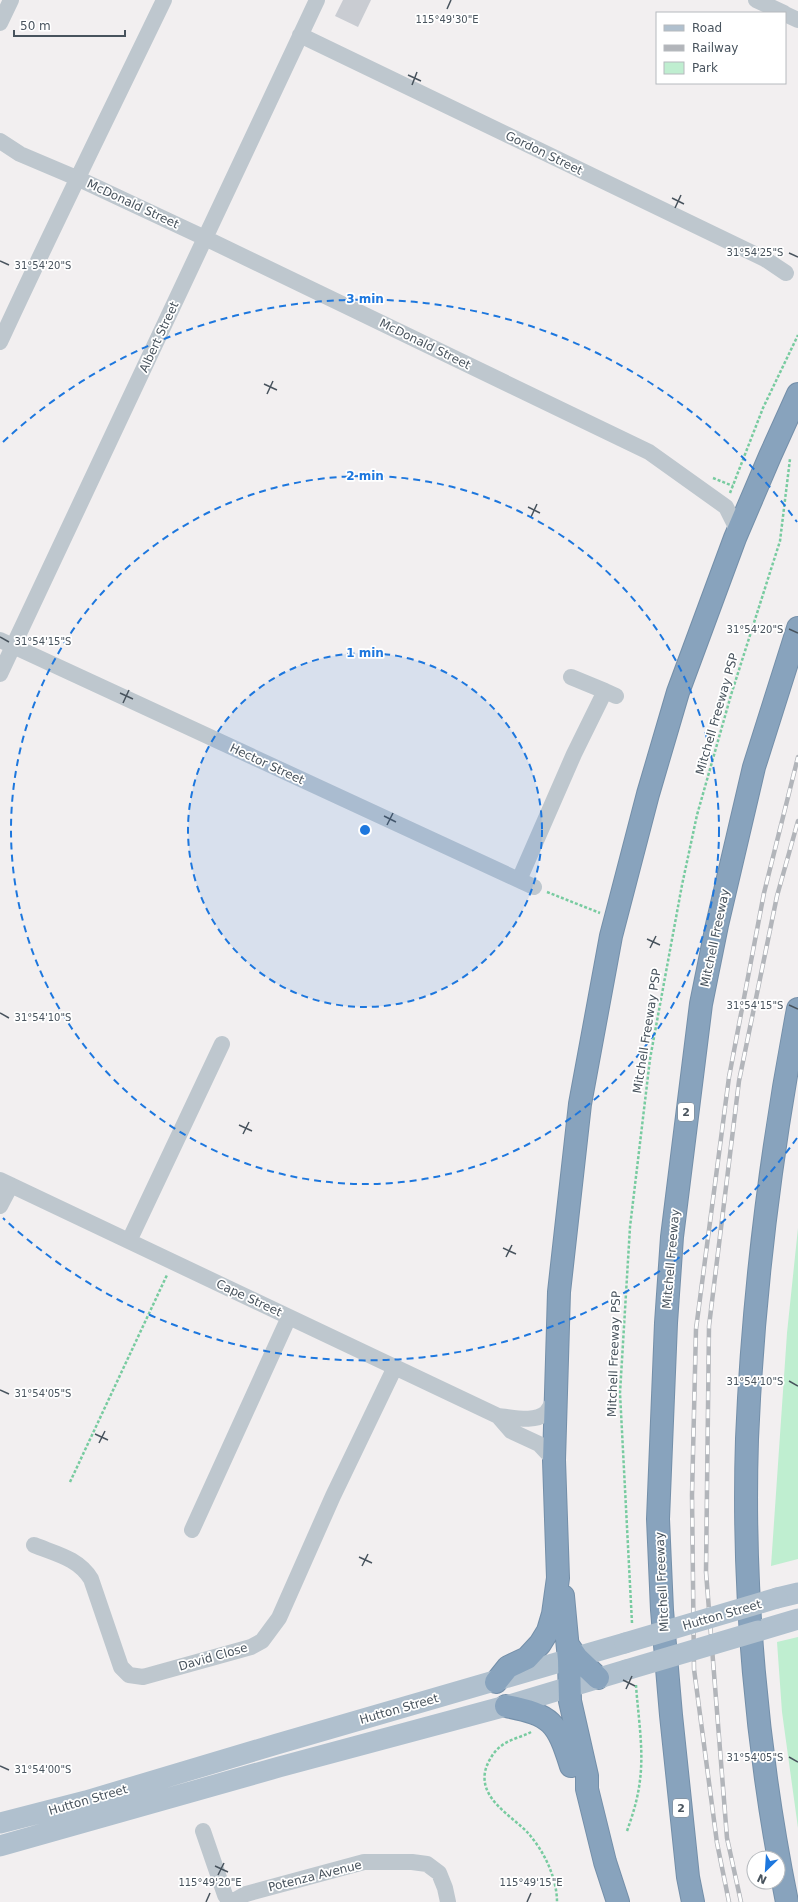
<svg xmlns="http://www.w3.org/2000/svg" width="798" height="1902" font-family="'DejaVu Sans',sans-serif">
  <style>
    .green { fill: #bfeed0 }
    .building { fill: #c9ccd2 }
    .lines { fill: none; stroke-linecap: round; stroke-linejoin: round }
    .highway-casing { stroke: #748fa9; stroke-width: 24 }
    .path { stroke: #78cba0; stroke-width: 2.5; stroke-dasharray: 3 2; stroke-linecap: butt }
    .minor { stroke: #bec7ce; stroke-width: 16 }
    .major { stroke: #b0c0ce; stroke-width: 21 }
    .highway { stroke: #88a3bd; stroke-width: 22 }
    .rail-casing { stroke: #b2b5ba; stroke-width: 4.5 }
    .rail { stroke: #fff; stroke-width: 3; stroke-dasharray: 9; stroke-linecap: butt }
    .major-bridge { stroke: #b0c0ce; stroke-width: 21 }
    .ticks { fill: none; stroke: #48535d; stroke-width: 1.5 }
    .ring { fill: none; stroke: #1d77de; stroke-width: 2; stroke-dasharray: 7 5 }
    .labels { text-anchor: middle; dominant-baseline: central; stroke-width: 3.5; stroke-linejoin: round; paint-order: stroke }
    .shield { fill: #fff; stroke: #7f878e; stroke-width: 1 }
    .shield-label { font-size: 11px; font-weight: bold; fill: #48535d }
    .street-label { font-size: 12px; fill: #48535d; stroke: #fff }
    .ticks-label { font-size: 10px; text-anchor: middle; fill: #48535d; stroke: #fff; stroke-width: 3.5; stroke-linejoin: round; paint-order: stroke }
    .centre { fill: #1d77de; stroke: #fff; stroke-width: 2 }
    .ring-label { font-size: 12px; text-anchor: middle; font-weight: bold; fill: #1d77de; stroke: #fff; stroke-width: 3.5; stroke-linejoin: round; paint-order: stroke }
  </style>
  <rect width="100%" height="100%" fill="#f2eff0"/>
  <path class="green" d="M798 1228V1559L771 1566 787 1333Z
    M798 1637V1828L782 1712 777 1642Z"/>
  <path class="building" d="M343 0H371L358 27 335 16Z"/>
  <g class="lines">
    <defs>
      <path id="highway" d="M563 1596 569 1660 570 1701 587 1776V1789L605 1862 618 1902
        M568 1645 577 1658 598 1678
        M496 1682 508 1667 527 1658 540 1644 548 1631 553 1614 558 1578 554 1460 559 1292 580 1104 611 936 648 794 678 692 735 538 770 456 798 394
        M506 1706C552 1715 557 1722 571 1766
        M693 1902 688 1877 671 1715 662 1610 658 1519 666 1323 672 1237 701 1004 717 925 754 767 798 628
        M787 1902C757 1754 742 1590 747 1439 753 1295 771 1150 798 1009"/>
    </defs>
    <use href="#highway" class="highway-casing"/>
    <path class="path" d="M713 478 733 486
      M730 493 763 408 798 335
      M547 892 600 913
      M70 1482 167 1275
      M632 1623 620 1393 630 1227 650 1059 682 885 697 815 731 695 780 541 790 459
      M531 1732C522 1737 510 1739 501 1746 494 1751 489 1760 486 1768 477 1798 511 1815 528 1833 544 1851 557 1878 557 1902
      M627 1831C633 1814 638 1798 640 1780 644 1749 638 1716 636 1685"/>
    <path class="minor" d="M756 0 784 13
      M785 14 798 20
      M0 23 11 0
      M300 35 765 259 786 273
      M0 141 20 154 79 179 205 238 649 452 726 507 735 525V538
      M0 342C53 227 109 114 164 0
      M0 640 534 887
      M0 674 317 0
      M571 677 605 691
      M519 880 574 754 605 691 616 696
      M0 1180 498 1416C512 1417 534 1423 546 1413 549 1409 552 1404 555 1400
      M0 1206 11 1185
      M129 1241 222 1044
      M498 1416 511 1431 539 1444 554 1460
      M192 1530 289 1317
      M34 1545C56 1554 78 1558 91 1579L121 1667 129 1675 143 1677 251 1647 262 1641 279 1618 333 1496 395 1367
      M203 1831 225 1895 230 1902
      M232 1902 246 1894 364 1862H412L427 1864 439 1873 445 1888 448 1902"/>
    <path class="major" d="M777 1598 798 1593
      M758 1631 798 1619
      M0 1823 86 1801 277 1744 625 1643
      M0 1846 279 1767 506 1706 626 1670"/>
    <use href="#highway" class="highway"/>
    <defs>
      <path id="rail" d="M729 1902 717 1843 694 1669 692 1495 696 1329 729 1077 764 893 798 757
        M741 1902 727 1838 706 1572 709 1326 739 1081 777 896 798 821"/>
    </defs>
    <use href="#rail" class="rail-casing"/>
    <use href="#rail" class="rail"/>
    <path class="major-bridge" d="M625 1643 777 1598
      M626 1670 758 1631"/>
  </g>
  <path class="ticks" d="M447 9 451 0M408 75 421 81M412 85 417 72M672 198 684 204M675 208 681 195M789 253 798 257M0 261 9 265M264 384 277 390M267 394 273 381M528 507 540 513M531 517 537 504M789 629 798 633M0 637 9 642M120 693 133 699M123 703 129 690M384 816 396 822M387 825 393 813M647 939 660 945M650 948 656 936M789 1005 798 1009M0 1013 9 1018M239 1125 252 1131M243 1134 249 1122M503 1248 516 1254M506 1257 512 1245M789 1381 798 1386M0 1390 9 1394M95 1434 108 1440M99 1443 105 1431M359 1557 372 1563M362 1566 368 1554M623 1680 635 1686M626 1689 632 1676M789 1757 798 1762M0 1766 9 1770M215 1866 228 1872M218 1875 224 1863M206 1902 210 1893M527 1902 531 1893"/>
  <circle cx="365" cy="830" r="177" fill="#1d77de" fill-opacity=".12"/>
  <g class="ring">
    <circle cx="365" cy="830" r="177"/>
    <circle cx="365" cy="830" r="354"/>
    <path d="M797 1138A531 531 0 0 1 3 1218M3 442A531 531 0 0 1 797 522"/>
  </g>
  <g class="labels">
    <g class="shield">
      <rect x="678" y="1103" width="16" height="18" rx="3"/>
      <rect x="673" y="1799" width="16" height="18" rx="3"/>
    </g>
    <g class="shield-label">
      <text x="686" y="1112">2</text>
      <text x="681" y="1808">2</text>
    </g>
    <g class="street-label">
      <text transform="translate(544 153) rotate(26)">Gordon Street</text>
      <text transform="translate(133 204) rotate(25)">McDonald Street</text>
      <text transform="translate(159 337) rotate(-65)">Albert Street</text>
      <text transform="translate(425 344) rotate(26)">McDonald Street</text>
      <text transform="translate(717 714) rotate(-74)">Mitchell Freeway PSP</text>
      <text transform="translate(267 764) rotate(25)">Hector Street</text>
      <text transform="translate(715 938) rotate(-78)">Mitchell Freeway</text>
      <text transform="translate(647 1031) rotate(-81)">Mitchell Freeway PSP</text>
      <text transform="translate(671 1259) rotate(-85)">Mitchell Freeway</text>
      <text transform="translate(249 1298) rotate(25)">Cape Street</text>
      <text transform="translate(614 1354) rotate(-88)">Mitchell Freeway PSP</text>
      <text transform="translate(662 1582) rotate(-93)">Mitchell Freeway</text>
      <text transform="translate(722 1615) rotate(-16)">Hutton Street</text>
      <text transform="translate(213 1657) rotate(-16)">David Close</text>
      <text transform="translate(399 1709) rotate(-16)">Hutton Street</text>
      <text transform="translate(88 1800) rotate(-16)">Hutton Street</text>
      <text transform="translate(315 1876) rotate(-14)">Potenza Avenue</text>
    </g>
  </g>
  <g class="ticks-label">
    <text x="447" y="23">115°49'30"E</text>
    <text x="755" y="256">31°54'25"S</text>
    <text x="43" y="269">31°54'20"S</text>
    <text x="755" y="633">31°54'20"S</text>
    <text x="43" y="645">31°54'15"S</text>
    <text x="755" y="1009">31°54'15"S</text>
    <text x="43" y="1021">31°54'10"S</text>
    <text x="755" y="1385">31°54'10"S</text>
    <text x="43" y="1397">31°54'05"S</text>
    <text x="755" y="1761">31°54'05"S</text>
    <text x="43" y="1773">31°54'00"S</text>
    <text x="210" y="1886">115°49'20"E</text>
    <text x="531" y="1886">115°49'15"E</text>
  </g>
  <circle cx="365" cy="830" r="6" class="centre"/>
  <g class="ring-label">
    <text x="365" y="303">3 min</text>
    <text x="365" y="480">2 min</text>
    <text x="365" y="657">1 min</text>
  </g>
  <rect x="656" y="12" width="130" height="72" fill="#ffffff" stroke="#b6babe"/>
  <rect x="664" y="25" width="20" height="6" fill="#b0c0ce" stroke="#b6babe"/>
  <text x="692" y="32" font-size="12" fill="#48535d">Road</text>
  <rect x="664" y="45" width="20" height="6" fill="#b2b5ba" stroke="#b6babe"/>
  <text x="692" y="52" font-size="12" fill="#48535d">Railway</text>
  <rect x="664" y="62" width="20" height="12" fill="#bfeed0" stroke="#b6babe"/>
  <text x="692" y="72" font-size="12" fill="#48535d">Park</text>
  <g transform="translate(766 1870) rotate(205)"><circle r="19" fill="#ffffff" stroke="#b6babe"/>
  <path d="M0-3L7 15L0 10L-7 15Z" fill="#1d77de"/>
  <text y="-6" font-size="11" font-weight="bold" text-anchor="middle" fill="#48535d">N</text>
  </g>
  <path d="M14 30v6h111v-6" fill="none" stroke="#48535d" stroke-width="2"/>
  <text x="20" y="30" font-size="12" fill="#48535d" stroke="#ffffff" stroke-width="3" paint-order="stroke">50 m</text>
</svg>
